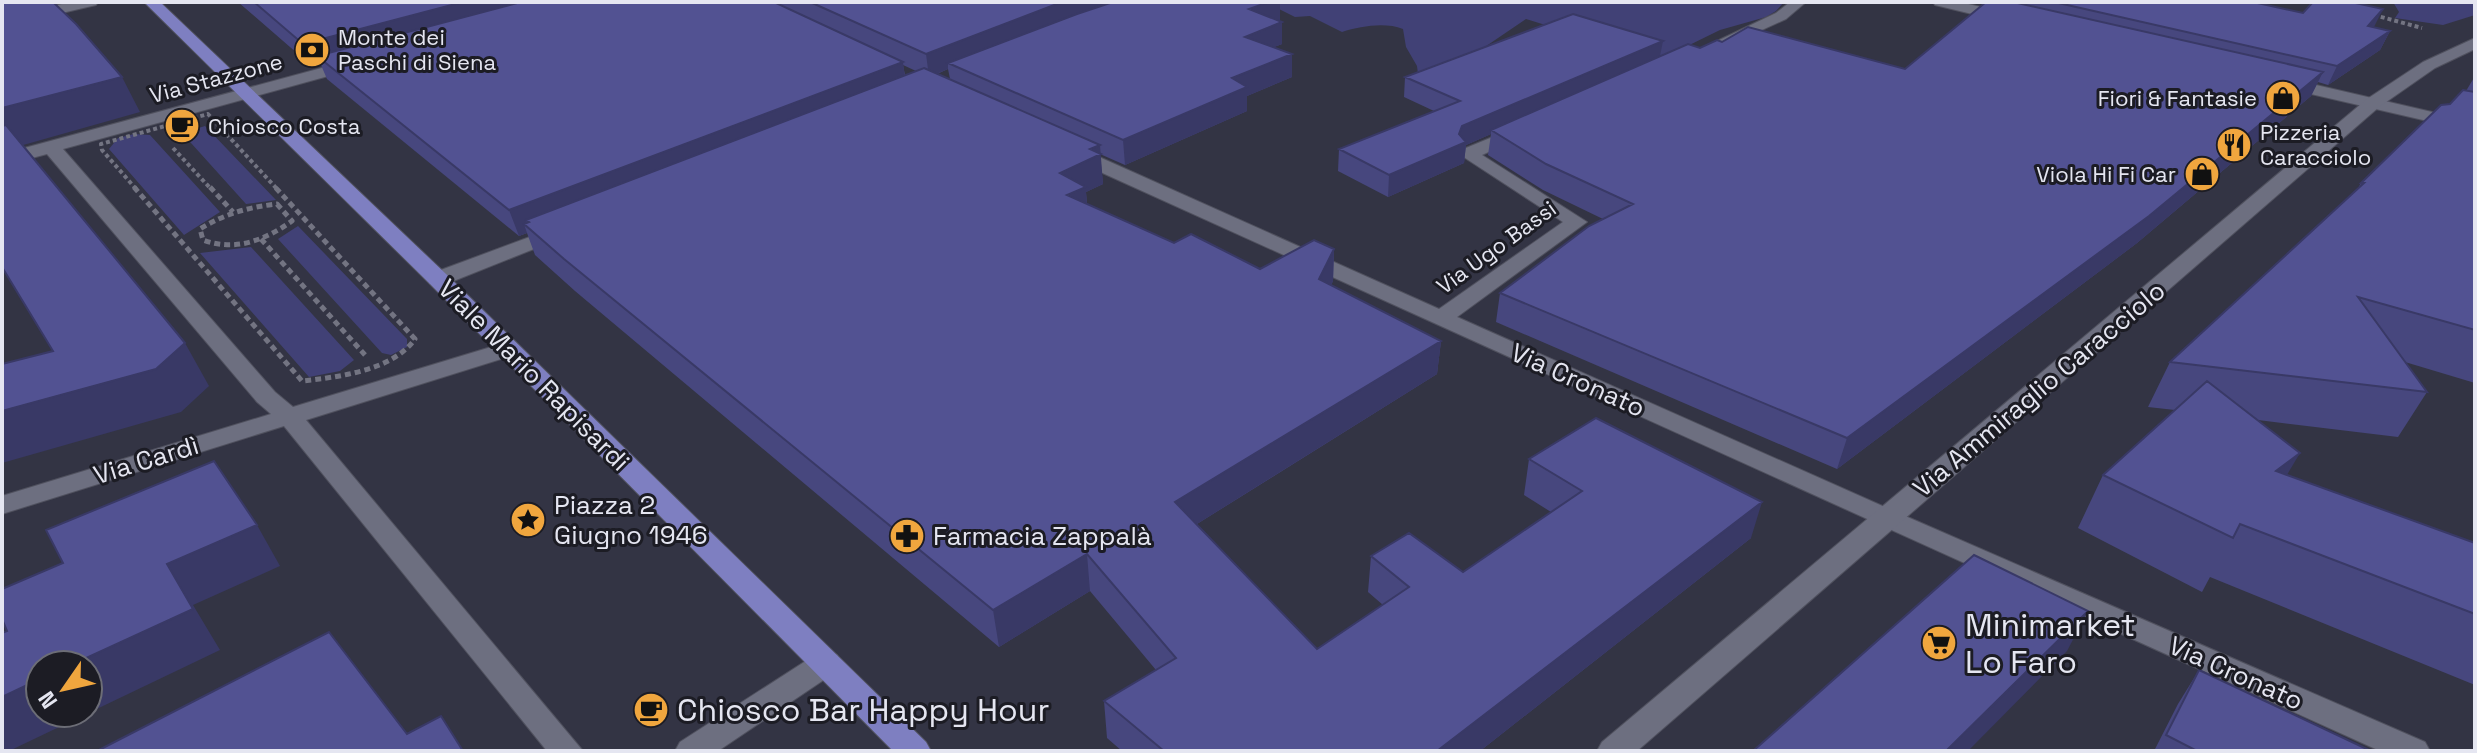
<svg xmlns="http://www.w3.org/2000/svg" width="2477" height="753" font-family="'Space Grotesk',sans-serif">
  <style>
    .green { fill: #414176 }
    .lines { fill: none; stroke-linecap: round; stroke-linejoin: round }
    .street-casing { stroke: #50515e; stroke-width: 2 }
    .secondary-casing { stroke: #50515e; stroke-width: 2 }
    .primary-casing { stroke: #50515e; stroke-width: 2 }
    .path-far1 { stroke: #737482; stroke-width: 4; stroke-dasharray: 4 3; stroke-linecap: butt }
    .path { stroke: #737482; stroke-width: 5; stroke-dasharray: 6 4; stroke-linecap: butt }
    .street { fill: #6d6f80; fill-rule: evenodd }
    .secondary { fill: #6d6f80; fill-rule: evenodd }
    .primary { fill: #7e7fc1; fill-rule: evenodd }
    .wall { fill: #47477e; fill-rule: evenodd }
    .shaded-wall { fill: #393966 }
    .building { fill: #525292; stroke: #393966; stroke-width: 2 }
    .labels { text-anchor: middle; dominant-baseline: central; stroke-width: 6; stroke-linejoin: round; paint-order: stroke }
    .far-poi-label { font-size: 22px; fill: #e5e6f1; stroke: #1c1c24; text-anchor: start }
    .far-street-label { font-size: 22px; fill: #e5e6f1; stroke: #1c1c24 }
    .street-label { font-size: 26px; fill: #e5e6f1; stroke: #1c1c24 }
    .poi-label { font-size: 26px; fill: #e5e6f1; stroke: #1c1c24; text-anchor: start }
    .near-poi-label { font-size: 32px; fill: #e5e6f1; stroke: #1c1c24; text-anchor: start }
  </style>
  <rect width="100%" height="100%" fill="#333444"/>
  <path class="green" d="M1246 2H1784L1776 11 1766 17 1720 30 1667 56 1644 60 1594 40 1526 19 1420 91 1417 66 1406 47 1403 29C1385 22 1361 26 1342 32L1310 16 1295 17 1269 4Z
    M2393 2H2475V15L2443 25 2395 18 2399 12Z
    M205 126 276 200 246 204 182 133Z
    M134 134 150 135 220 212 184 235 109 149 118 138Z
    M298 226 407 339V347L391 355 382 353 278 239Z
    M251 247 354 360 340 371 309 377 200 253Z"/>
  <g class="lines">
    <defs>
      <path id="street" d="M71 2H98L96 5 2 27V17Z
        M1790 2H1806L1786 19 1729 45 1723 47 1715 42 1776 13Z
        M1933 2H1960L2010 14 2013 17 2005 22 1935 5Z
        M355 59 361 61 363 64 361 67 63 149 275 392 293 407 501 344H517L521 349 517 354 306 420 583 751H547L284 426 2 514V496L271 414 257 402 47 154 2 166V154Z
        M2282 77 2475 122V132L2276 86 2274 82 2276 78Z
        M1517 127 1523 128 1526 132 1523 136 1482 155 1587 222 1457 317 1896 512 2425 742 2430 751H2380L1065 156 1063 152 1072 146 1079 148 1439 309 1563 222 1459 154 1461 150Z
        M562 225 572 231 569 235 446 284H430L427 279 430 274Z"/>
      <path id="secondary" d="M2475 38V49L2435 68 2379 107 1637 751H1597L1602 742 2367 99 2423 62Z
        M826 651 837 655 841 663 837 671 718 751H675L680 742 815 655Z"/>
      <path id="primary" d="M144 2H160L446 274 926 742 931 751H893L430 284Z"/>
    </defs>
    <use href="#street" class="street-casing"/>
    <use href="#secondary" class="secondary-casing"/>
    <use href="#primary" class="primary-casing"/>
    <path class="path-far1" d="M2374 15 2422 28
      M173 148 211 189
      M136 189 102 150 101 144 208 114 277 189"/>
    <path class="path" d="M134 187 302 381C338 377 392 371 415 339L275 187
      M210 187 233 212
      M277 204 292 221C265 240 236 252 203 240L200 229C224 214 249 207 277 204Z
      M261 239 365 355"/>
    <use href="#street" class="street"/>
    <use href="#secondary" class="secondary"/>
    <use href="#primary" class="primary"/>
  </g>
  <path class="wall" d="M238 2H1280V20L1278 21 1282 44 1274 47 1292 54V77L1247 96V111L1125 165 1100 154 1103 184 1086 192 1087 204 1174 243 1260 269 1334 249 1333 281 1331 285 1441 341 1437 374 1197 524 1317 649 1383 605 1368 592 1371 556 1463 572 1551 512 1524 495 1529 459 1751 538 1480 751H1122L1107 738 1104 701 1156 670 1090 591 999 647 575 291 535 255 527 233 519 236 327 79 321 65 313 67ZM903 65 916 71 905 75ZM948 69 950 79 937 74Z
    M1986 2H2253L2390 31 2380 50 2328 85 2318 82 2311 96 2137 243 1837 469 1496 322 1500 293 1603 219 1543 190 1488 155 1491 134 1466 145 1464 163 1388 197 1338 171 1339 149 1434 111 1404 97 1405 77 1660 57 1722 42 1905 69Z
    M2475 76V383L2405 362 2427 392 2398 437 2258 420 2287 475 2475 543V685L2210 577 2202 592 2078 528 2103 475 2175 410 2148 407 2170 362 2357 190 2361 183 2466 91Z
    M2199 670 2371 751H2154L2178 704Z"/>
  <path class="shaded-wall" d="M463 2H552L317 56 321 65 313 67 303 44Z
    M1062 2H1139L948 63V69L929 77 926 54Z
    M1269 2H1280V20L1249 31V9Z
    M2383 9 2374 27 2359 44 2368 26Z
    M1282 22V44L1245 59V37Z
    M2390 31 2380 50 2328 85 2337 66Z
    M1663 41 1659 61 1491 130V134L1466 145 1464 163 1388 197 1389 175 1459 134 1462 126Z
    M1292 54V77L1247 96V111L1125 165 1123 140 1232 78Z
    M903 62 906 86 529 222 526 220 529 228 524 224 527 233 519 236 509 210Z
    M2323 72 2311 96 2137 243 1837 469 1847 438Z
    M122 77 140 112 2 151V108Z
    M1100 145 1103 184 1086 192 1088 218 1070 226 1060 173 1090 149Z
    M1334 249 1333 281 1318 312 1319 279Z
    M1441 341 1437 374 1176 537 1175 502Z
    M185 343 209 386 181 412 2 463V411Z
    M2300 453 2269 505 2276 471Z
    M1762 502 1751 538 1480 751H1437Z
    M257 525 280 566 193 605 220 650 9 751H2V697L40 679V713H88V665H71L167 564Z
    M1087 554 1090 591 999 647 993 610Z
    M2088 611 2067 651 1968 751H1946Z"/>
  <path class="building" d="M2 2H53L76 24 122 77 2 108Z
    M254 2H463L303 44Z
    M521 2H774L903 62 509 210 317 56Z
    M810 2H1062L926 54Z
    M1113 2H1269L1249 9 1282 22 1245 37 1292 54 1232 78 1247 87 1123 140 948 63 1077 14Z
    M1986 2H2013L2323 72 2149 216 1847 438 1500 293 1589 226 1633 204 1546 164 1491 130 1688 44 1700 48 1717 40 1722 42 1748 27 1905 69Z
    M2054 2H2253L2303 13 2313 2H2351L2383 9 2368 26 2390 31 2337 66Z
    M1573 14 1663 41 1462 126 1459 134 1466 142 1389 175 1339 149 1460 101 1405 77Z
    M924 68 1100 145 1090 149 1101 154 1060 173 1086 187 1067 195 1174 243 1191 234 1260 269 1314 240 1334 249 1319 279 1441 341 1175 502 1317 649 1409 587 1371 556 1409 533 1463 572 1582 491 1529 459 1596 418 1762 502 1437 751H1164L1104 701 1176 658 1087 554 993 610 564 259 524 224 529 222 526 220Z
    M2463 90 2475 92V330L2358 297 2427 392 2170 362 2364 183H2361L2441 105 2450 104Z
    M6 125 185 343 156 369 2 411V364L53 351 2 267V126Z
    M2207 381 2300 453 2276 471 2475 543V614L2240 524 2233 538 2103 475Z
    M214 461 257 525 167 564 193 609 71 665H40V679L2 697V633L7 631 2 619V589L63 563 46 530Z
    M1974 555 2088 611 1946 751H1753Z
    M329 632 407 734 441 716 463 751H97Z
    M2199 670 2371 751H2197L2166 735Z"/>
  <defs>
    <symbol id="bank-disc" viewBox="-11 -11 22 22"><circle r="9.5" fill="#f0a63e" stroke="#1c1c24"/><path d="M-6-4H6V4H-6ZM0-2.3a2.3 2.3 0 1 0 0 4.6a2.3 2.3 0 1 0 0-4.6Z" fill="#111"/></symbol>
    <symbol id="shop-disc" viewBox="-11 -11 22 22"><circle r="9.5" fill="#f0a63e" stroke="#1c1c24"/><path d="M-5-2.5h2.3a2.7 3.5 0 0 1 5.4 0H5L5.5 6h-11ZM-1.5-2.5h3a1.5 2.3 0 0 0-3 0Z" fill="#111"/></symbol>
    <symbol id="cafe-disc" viewBox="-11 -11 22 22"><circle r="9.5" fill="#f0a63e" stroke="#1c1c24"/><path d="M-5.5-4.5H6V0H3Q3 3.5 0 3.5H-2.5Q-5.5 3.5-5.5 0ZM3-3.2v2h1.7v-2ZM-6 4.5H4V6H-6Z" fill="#111"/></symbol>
    <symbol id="restaurant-disc" viewBox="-11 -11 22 22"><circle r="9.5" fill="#f0a63e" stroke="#1c1c24"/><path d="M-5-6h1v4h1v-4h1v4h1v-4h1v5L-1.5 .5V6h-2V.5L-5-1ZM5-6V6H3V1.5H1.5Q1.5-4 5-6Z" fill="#111"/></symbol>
    <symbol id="sight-disc" viewBox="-11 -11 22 22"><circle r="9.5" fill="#f0a63e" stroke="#1c1c24"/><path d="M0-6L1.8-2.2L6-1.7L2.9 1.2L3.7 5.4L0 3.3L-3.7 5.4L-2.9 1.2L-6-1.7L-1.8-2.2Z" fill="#111"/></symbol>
    <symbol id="pharmacy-disc" viewBox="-11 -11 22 22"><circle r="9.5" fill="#f0a63e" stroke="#1c1c24"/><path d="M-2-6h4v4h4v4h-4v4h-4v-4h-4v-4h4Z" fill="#111"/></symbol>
    <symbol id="supermarket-disc" viewBox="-11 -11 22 22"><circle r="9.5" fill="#f0a63e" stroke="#1c1c24"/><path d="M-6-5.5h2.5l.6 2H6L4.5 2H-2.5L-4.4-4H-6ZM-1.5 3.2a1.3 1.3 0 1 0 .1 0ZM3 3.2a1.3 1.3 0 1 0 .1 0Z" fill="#111"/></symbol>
  </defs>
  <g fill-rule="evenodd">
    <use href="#bank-disc" x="292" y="30" width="40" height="40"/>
    <use href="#shop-disc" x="2263" y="78" width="40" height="40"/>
    <use href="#cafe-disc" x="162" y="106" width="40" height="40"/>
    <use href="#restaurant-disc" x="2214" y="125" width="40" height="40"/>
    <use href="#shop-disc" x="2182" y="154" width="40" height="40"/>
    <use href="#sight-disc" x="508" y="500" width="40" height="40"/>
    <use href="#pharmacy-disc" x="887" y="516" width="40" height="40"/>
    <use href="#supermarket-disc" x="1919" y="623" width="40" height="40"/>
    <use href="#cafe-disc" x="631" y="690" width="40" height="40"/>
  </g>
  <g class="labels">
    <g class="far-poi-label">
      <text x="338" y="37">Monte dei<tspan x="338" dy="25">Paschi di Siena</tspan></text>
      <text x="2257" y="98" text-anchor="end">Fiori &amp; Fantasie</text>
      <text x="208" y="126">Chiosco Costa</text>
      <text x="2260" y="132">Pizzeria<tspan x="2260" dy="25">Caracciolo</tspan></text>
      <text x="2176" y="174" text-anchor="end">Viola Hi Fi Car</text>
    </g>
    <g class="far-street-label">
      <text transform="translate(216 78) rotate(-15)">Via Stazzone</text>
      <text transform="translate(1496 247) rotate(-36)">Via Ugo Bassi</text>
    </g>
    <g class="street-label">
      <text transform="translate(534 375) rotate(45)">Viale Mario Rapisardi</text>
      <text transform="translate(1578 380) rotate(24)">Via Cronato</text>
      <text transform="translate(2039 389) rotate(-40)">Via Ammiraglio Caracciolo</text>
      <text transform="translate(146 460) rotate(-17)">Via Cardì</text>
      <text transform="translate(2236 673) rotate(24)">Via Cronato</text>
    </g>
    <g class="poi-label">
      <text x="554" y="505">Piazza 2<tspan x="554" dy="30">Giugno 1946</tspan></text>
      <text x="933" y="536">Farmacia Zappalà</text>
    </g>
    <g class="near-poi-label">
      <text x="1965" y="625">Minimarket<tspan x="1965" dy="37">Lo Faro</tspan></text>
      <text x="677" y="710">Chiosco Bar Happy Hour</text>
    </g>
  </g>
  <rect width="2477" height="753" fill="none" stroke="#e5e6f1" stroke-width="8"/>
  <g transform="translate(64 689) rotate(236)"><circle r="38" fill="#1c1c24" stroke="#6c6d76" stroke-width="2"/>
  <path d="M0-6L14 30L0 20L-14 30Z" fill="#f0a63e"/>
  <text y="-12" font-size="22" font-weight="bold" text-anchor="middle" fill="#e5e6f1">N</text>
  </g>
</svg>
